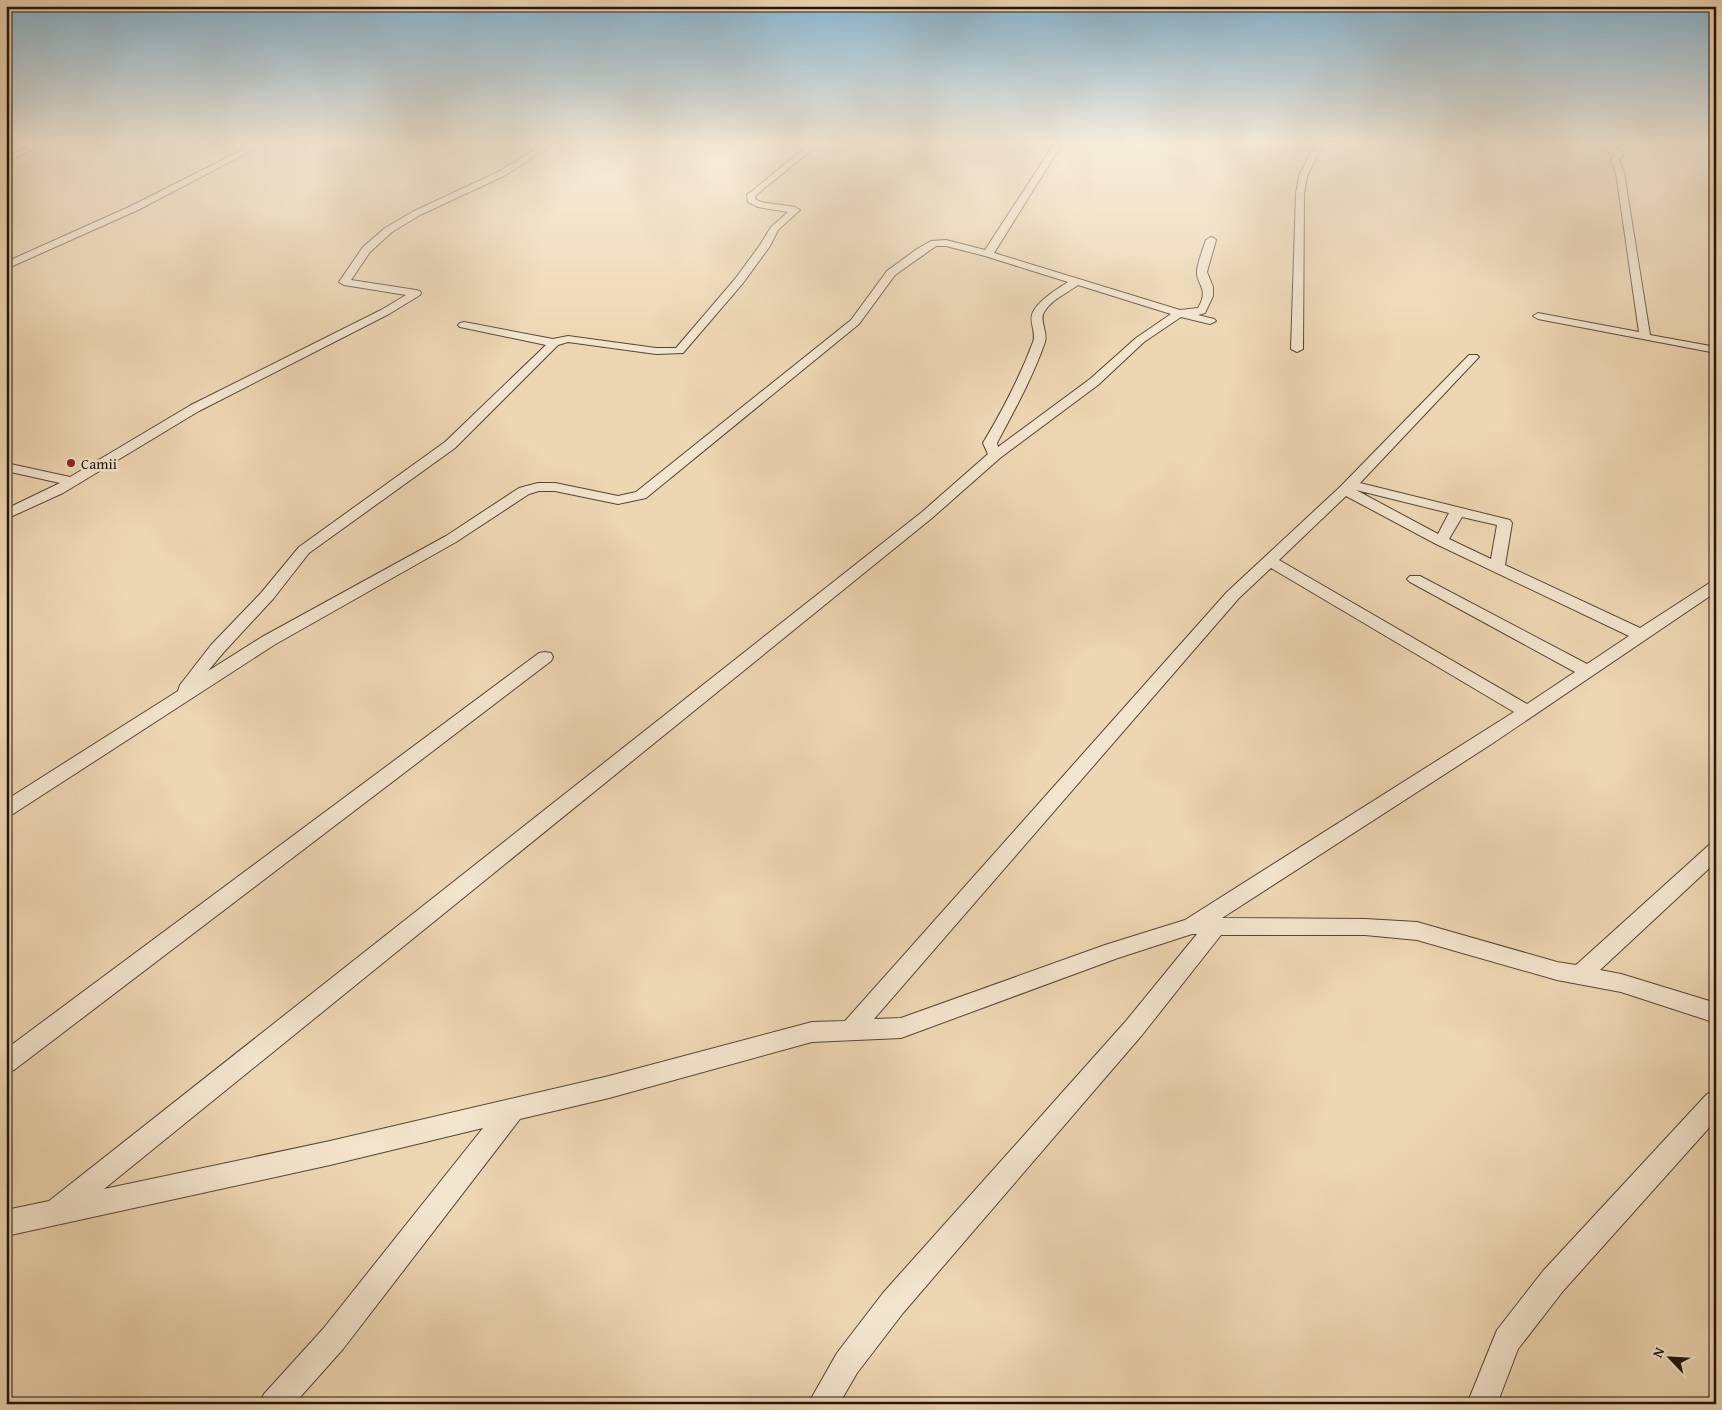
<svg xmlns="http://www.w3.org/2000/svg" width="1722" height="1410" font-family="'Gentium Book Plus',serif">
  <style>
    .lines { fill: none; stroke-linecap: round; stroke-linejoin: round }
    .minor-casing { stroke: #544538; stroke-width: 2 }
    .minor { fill: #f3e4cd; fill-rule: evenodd }
    .poi-dot { fill: #8f2418; stroke: #f3e4cd; stroke-width: 2 }
    .labels { text-anchor: middle; dominant-baseline: central; stroke-width: 5; stroke-linejoin: round; paint-order: stroke }
    .far-poi-label { font-size: 15px; fill: #21150f; stroke: #f3e4cd; text-anchor: start }
  </style>
  <rect width="100%" height="100%" fill="#edd6b2"/>
  <filter id="stains"><feTurbulence type="fractalNoise" baseFrequency=".004" numOctaves="4"/><feColorMatrix values="0 0 0 0 .2 0 0 0 0 .09 0 0 0 0 .02 0 0 0 .5 -.17"/></filter>
  <radialGradient id="worn" r=".72"><stop offset=".6" stop-color="#630" stop-opacity="0"/><stop offset="1" stop-color="#630" stop-opacity=".3"/></radialGradient>
  <g class="lines">
    <defs>
      <path id="minor" d="M33 144H43L6 162V157Z
        M254 144H264L138 210 6 269V262L131 206Z
        M544 144H553L504 176 420 215 392 232 370 252 351 280 416 290 420 291 421 293 420 295 389 314 199 411 63 493 6 519V509L60 483 6 471V463L70 477 191 405 381 310 406 295 344 285 339 282 363 247 385 228 414 211 498 172Z
        M810 144H819L755 196V199L761 202 795 207 800 210 778 230 770 246 743 283 683 353 656 354 568 342 558 345 455 448 309 553 273 599 223 653 208 671 262 637 446 536 519 488 538 483H555L618 496 636 492 851 320 887 271 917 249 931 241 946 240 985 250 1054 144H1062L994 253 1180 310 1198 308C1210 288 1196 285 1197 271 1198 261 1203 249 1206 240L1211 237 1214 238 1216 240 1207 272 1213 287V296L1205 313 1198 315 1214 319 1216 321 1210 324 1181 317 1144 342 1098 385 1000 458 932 518 104 1189 330 1141 609 1076 812 1022 845 1021 1227 592 1340 487 1469 355H1477L1479 357 1477 359 1360 483 1510 520 1512 523 1505 565 1640 628 1711 582 1716 580V592L1493 743 1222 918 1365 919 1417 922 1557 962 1576 965 1709 845 1716 843V862L1600 970 1621 974 1716 1003V1023L1621 992 1557 980 1417 940 1365 935H1221L1142 1035 903 1313 857 1373 839 1404H808L837 1353 883 1293 1126 1021 1197 934H1192L1118 958 901 1038 812 1042 609 1098 520 1119 343 1349 294 1404H259L264 1394 323 1329 483 1128 330 1165 6 1236V1210L49 1201 922 512 988 454 983 443C1002 411 1020 377 1033 342 1037 332 1028 322 1033 312 1040 299 1056 290 1068 282L985 256 946 246H936L895 275 859 324 646 498 618 504 555 491H539L529 494 456 542 274 645 13 814 6 816V800L178 691 180 685 211 645 261 593 299 547 445 442 546 345 460 327 458 325 460 323 464 322 553 339 568 336 656 348H676L735 279 760 245 771 227 788 212 758 207 748 202 747 195ZM1078 285 1171 314 1136 338 1090 379 998 447 997 443C1014 411 1033 377 1045 342 1048 331 1039 321 1044 312 1051 300 1067 293 1078 285ZM1356 490 1449 513 1438 534ZM1346 496 1436 544 1629 636 1587 664 1420 576H1410L1407 579 1410 582 1575 672 1527 704 1279 560ZM1462 517 1497 525 1491 559 1449 539ZM1271 568 1514 712 1185 920 1105 945 901 1018 874 1019 1239 598Z
        M1315 144H1323L1307 176 1304 194 1303 349 1297 352 1291 349 1296 194 1299 176Z
        M1598 144H1606L1621 150 1623 155 1619 159 1624 173 1650 335 1716 347V353L1538 319 1533 316 1538 313 1639 332 1616 173 1611 159 1615 155 1601 149Z
        M545 652 551 653 553 657 551 661 14 1070 6 1073V1049L539 653Z
        M1716 1091V1120L1563 1291 1518 1349 1497 1404H1467L1497 1330 1543 1271 1707 1094Z"/>
    </defs>
    <use href="#minor" class="minor-casing"/>
    <use href="#minor" class="minor"/>
  </g>
  <linearGradient id="sky" x2="0" y2="1"><stop stop-color="#88b6d2"/><stop offset="0.42" stop-color="#f7eddc"/><stop offset="1" stop-color="#f7eddc" stop-opacity="0"/></linearGradient>
  <rect width="1722" height="341" fill="url(#sky)"/>
  <circle class="poi-dot" cx="71" cy="463" r="5"/>
  <g class="labels">
    <g class="far-poi-label">
      <text x="81" y="463">Camii</text>
    </g>
  </g>
  <rect width="1722" height="1410" fill="none" stroke="#edd6b2" stroke-width="25"/>
  <rect x="8" y="8" width="1707" height="1395" fill="none" stroke="#21150f" stroke-width="2.5"/>
  <rect x="12" y="12" width="1697" height="1385" fill="none" stroke="#21150f"/>
  <g transform="translate(1670 1358) rotate(295)" stroke="#f3e4cd" stroke-width="4" paint-order="stroke">
  <path d="M0-4L9 19L0 12L-9 19Z" fill="#21150f"/>
  <text y="-8" font-size="14" font-weight="bold" text-anchor="middle" fill="#21150f">N</text>
  </g>
  <rect width="100%" height="100%" filter="url(#stains)"/>
  <rect width="100%" height="100%" fill="url(#worn)"/>
</svg>
